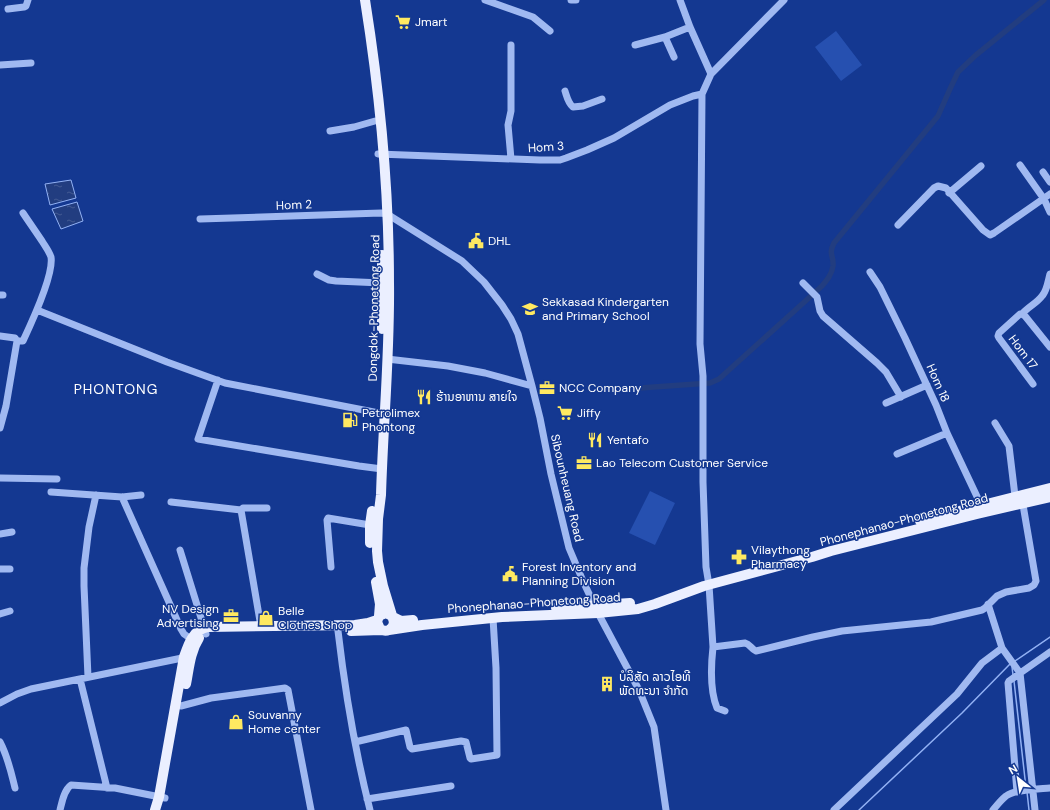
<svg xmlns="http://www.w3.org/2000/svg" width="1050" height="810" font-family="'DM Sans','Noto Sans Lao',sans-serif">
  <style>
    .green { fill: #2650b0 }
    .water { fill: url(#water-ripples); stroke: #92b1f4 }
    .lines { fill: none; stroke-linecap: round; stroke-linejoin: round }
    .stream { stroke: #92b1f4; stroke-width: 1.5 }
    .canal { stroke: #223d80; stroke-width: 5.5 }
    .minor { stroke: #a0b9f1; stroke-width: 7 }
    .major { stroke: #ebefff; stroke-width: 10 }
    .labels { text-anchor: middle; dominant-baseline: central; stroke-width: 3; stroke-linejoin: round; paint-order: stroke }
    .poi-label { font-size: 12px; fill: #fff; stroke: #143891; text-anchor: start }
    .street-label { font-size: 12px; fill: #fff; stroke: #143891 }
    .quarter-label { font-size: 14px; letter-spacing: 1px; fill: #fff; stroke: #143891 }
  </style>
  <defs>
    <pattern id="water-ripples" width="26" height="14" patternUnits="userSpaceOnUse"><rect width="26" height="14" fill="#223d80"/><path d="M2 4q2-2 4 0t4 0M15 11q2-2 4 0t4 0" fill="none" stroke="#435a93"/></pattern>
  </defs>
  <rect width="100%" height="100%" fill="#143891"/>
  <path class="green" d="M836 31 862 65 841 81 815 47Z
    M650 491 675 503 655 545 629 533Z"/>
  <path class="water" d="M71 180 76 198 50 205 45 184Z
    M77 202 83 221 61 229 52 209Z"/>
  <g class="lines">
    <path class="stream" d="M1015 661 1050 637
      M1012 667 1013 675
      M1014 681 1026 788
      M1027 792 1029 810
      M859 810 962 713 1010 664"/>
    <path class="canal" d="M640 388 710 383 719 379 822 286C827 280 832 274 833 266 834 255 828 255 834 243L938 116 950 89 958 72 976 55 1044 0"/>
    <path class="minor" d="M485 0 533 17 550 31
      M571 0H576
      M680 0 690 27 711 74
      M784 0 711 74 702 94 700 344 703 376V482L706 567 709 585 713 647 745 643C750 644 751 649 756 651L813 637 842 631 931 622 982 610 985 608 997 596 1006 592 1029 588 1034 585 1036 581 1022 499
      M8 9 24 7 26 6 28 0
      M665 37 674 57
      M511 45V111L508 125 511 159
      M635 45 665 37 690 27
      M0 65 31 63
      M565 91C567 97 568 103 573 107L583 106 602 99
      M330 131 354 127 375 121
      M378 154 540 160H560L566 158 587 150 614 138 670 105 693 96 702 94
      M1020 165 1044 199 1050 212
      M1043 172 1050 182
      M949 193 981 166
      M200 219 381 213 387 214 462 261 484 282 502 305 511 319 518 334 532 386 540 418 551 474 569 548 583 581 598 613 639 690 654 727 666 810
      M898 225 934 188 938 186 946 188 983 230 990 235 994 233 1050 194
      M870 272 880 287 905 338 936 405 947 433 981 505
      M317 274 329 280 336 281 382 283
      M803 283 817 297 820 311 823 316 877 363 886 372 901 397
      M0 295H3
      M37 310 167 362 225 383 384 414
      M1022 314C1028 307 1037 303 1042 296 1047 291 1048 281 1050 274
      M0 336 15 338 17 341H23C31 324 54 275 51 257 49 251 45 246 42 241 36 232 29 222 23 213
      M387 359 448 366 485 373 532 386
      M218 380 198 439 359 466 382 469
      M1033 384 999 338 998 336 999 333 1020 314H1022L1025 316 1050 347
      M886 403 927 385
      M995 423 1009 446 1015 496
      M0 428 6 406 17 341
      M897 454 947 433
      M0 478 57 479
      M51 492 122 497 141 495
      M122 497 181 629 184 634 191 639
      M171 502 241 510 243 508H267
      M241 510 261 627
      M0 534 12 532
      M180 550 206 634
      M331 567 327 520 328 518 370 525
      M0 569H10
      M988 604 1002 648 1020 673 1035 810
      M0 614 10 611
      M338 631C345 691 355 751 370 810
      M713 647C711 665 710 691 717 708L725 711
      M88 677 84 586V568L89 527 96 495
      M80 679 107 788
      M0 703 17 694 31 689 187 657
      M181 706 211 698 285 688 288 690 311 810
      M0 742C8 757 11 772 15 788
      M355 742 406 730 410 747 412 749 461 741 466 742 470 758 471 759 497 755 496 668 493 618
      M1017 792 1008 683 1009 681 1050 652
      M367 799 451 786
      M60 810C62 802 64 790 71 785L115 788 165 798
      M834 810 957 694 982 663 1002 648
      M993 810C997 805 1001 800 1006 796 1016 789 1038 789 1050 788"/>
    <path class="major" d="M365 0C380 94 389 188 389 283 390 354 383 424 381 495L378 519 377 551 378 562 383 586 394 622C393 630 386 633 380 629L377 622 379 616 386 613 392 616
      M382 329V255
      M920 521 1050 488
      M370 543V525L372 511
      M376 582 380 604 379 616
      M556 608 630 603
      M393 617 401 621 413 620
      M389 630 422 625 502 617 598 613 638 609 655 604 704 586 812 557 831 551 977 514 1050 497
      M351 631 381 630
      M186 684C189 669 190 652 199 638
      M155 810 159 797 184 657C188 645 193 629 208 627L355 625 368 623 377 620"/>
  </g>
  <defs>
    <symbol id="supermarket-bare" viewBox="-9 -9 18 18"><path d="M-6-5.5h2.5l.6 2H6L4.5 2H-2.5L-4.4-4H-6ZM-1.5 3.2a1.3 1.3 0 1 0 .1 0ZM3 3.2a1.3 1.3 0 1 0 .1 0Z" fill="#ffe961" stroke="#143891" stroke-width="2.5" paint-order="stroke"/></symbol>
    <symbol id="civic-bare" viewBox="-9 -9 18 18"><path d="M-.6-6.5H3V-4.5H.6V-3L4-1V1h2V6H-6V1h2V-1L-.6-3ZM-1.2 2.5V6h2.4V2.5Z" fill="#ffe961" stroke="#143891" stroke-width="2.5" paint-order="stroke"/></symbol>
    <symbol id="school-bare" viewBox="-9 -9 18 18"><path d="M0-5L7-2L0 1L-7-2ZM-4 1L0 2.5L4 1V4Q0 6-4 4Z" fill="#ffe961" stroke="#143891" stroke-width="2.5" paint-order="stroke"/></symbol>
    <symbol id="office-bare" viewBox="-9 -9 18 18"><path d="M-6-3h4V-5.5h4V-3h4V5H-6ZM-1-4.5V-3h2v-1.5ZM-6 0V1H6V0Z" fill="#ffe961" stroke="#143891" stroke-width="2.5" paint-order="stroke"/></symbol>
    <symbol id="restaurant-bare" viewBox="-9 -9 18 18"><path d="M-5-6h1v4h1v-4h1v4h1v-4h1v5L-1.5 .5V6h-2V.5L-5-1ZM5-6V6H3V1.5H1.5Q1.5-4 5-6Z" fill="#ffe961" stroke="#143891" stroke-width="2.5" paint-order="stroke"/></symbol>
    <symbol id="fuel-bare" viewBox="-9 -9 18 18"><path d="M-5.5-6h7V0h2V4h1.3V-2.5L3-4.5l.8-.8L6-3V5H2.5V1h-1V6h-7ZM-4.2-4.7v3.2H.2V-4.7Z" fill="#ffe961" stroke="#143891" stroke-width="2.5" paint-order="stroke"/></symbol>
    <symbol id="pharmacy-bare" viewBox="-9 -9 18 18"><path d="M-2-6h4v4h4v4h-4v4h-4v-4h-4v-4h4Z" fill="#ffe961" stroke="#143891" stroke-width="2.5" paint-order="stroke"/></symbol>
    <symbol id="shop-bare" viewBox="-9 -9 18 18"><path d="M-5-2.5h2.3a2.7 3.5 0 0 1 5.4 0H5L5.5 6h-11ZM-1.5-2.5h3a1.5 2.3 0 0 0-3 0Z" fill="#ffe961" stroke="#143891" stroke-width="2.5" paint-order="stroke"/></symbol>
    <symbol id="building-bare" viewBox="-9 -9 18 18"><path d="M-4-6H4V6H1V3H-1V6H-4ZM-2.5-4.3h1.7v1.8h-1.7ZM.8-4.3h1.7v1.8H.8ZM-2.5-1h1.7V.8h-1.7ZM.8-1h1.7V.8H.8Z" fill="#ffe961" stroke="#143891" stroke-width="2.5" paint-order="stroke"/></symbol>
  </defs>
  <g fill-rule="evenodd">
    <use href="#supermarket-bare" x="392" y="11" width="22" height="22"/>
    <use href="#civic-bare" x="465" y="230" width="22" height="22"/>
    <use href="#school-bare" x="519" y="298" width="22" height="22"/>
    <use href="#office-bare" x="536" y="377" width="22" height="22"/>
    <use href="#restaurant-bare" x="413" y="386" width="22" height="22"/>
    <use href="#supermarket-bare" x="554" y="402" width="22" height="22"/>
    <use href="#fuel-bare" x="339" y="409" width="22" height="22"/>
    <use href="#restaurant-bare" x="584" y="429" width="22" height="22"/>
    <use href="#office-bare" x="573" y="452" width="22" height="22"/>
    <use href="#pharmacy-bare" x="728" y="546" width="22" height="22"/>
    <use href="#civic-bare" x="499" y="563" width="22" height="22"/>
    <use href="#office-bare" x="220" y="605" width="22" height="22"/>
    <use href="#shop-bare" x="255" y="607" width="22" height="22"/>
    <use href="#building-bare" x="596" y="673" width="22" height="22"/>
    <use href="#shop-bare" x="225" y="711" width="22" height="22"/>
  </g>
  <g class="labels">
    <g class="poi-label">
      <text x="415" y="22">Jmart</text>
      <text x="488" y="241">DHL</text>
      <text x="542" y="302">Sekkasad Kindergarten<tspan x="542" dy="14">and Primary School</tspan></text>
      <text x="559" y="388">NCC Company</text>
      <text x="436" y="397">ຮ້ານອາຫານ ສາຍໃຈ</text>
      <text x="362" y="413">Petrolimex<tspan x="362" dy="14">Phontong</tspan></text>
      <text x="577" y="413">Jiffy</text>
      <text x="607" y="440">Yentafo</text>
      <text x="596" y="463">Lao Telecom Customer Service</text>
      <text x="751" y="550">Vilaythong<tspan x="751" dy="14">Pharmacy</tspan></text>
      <text x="522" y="567">Forest Inventory and<tspan x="522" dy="14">Planning Division</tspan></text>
      <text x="219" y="609" text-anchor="end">NV Design<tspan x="219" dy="14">Advertising</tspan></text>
      <text x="278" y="611">Belle<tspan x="278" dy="14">Clothes Shop</tspan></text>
      <text x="619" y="677">ບໍລິສັດ ລາວໄອທີ<tspan x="619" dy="14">ພັດທະນາ ຈຳກັດ</tspan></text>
      <text x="248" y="715">Souvanny<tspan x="248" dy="14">Home center</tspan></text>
    </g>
    <g class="street-label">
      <text transform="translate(546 147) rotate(-4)">Hom 3</text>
      <text transform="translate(294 205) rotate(-2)">Hom 2</text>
      <text transform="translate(374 308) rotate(-89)">Dongdok-Phonetong Road</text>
      <text transform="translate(1023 352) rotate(53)">Hom 17</text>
      <text transform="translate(938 383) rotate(66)">Hom 18</text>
      <text transform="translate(567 488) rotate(77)">Sibounheuang Road</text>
      <text transform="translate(904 520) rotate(-15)">Phonephanao-Phonetong Road</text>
      <text transform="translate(534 603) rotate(-4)">Phonephanao-Phonetong Road</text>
    </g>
    <g class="quarter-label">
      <text x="116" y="389">PHONTONG</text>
    </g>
  </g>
  <g transform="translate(1018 778) rotate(330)" stroke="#143891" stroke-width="3" paint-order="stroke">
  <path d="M0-3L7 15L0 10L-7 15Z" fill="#ffffff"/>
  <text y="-6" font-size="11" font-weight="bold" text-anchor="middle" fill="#ffffff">N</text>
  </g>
</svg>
